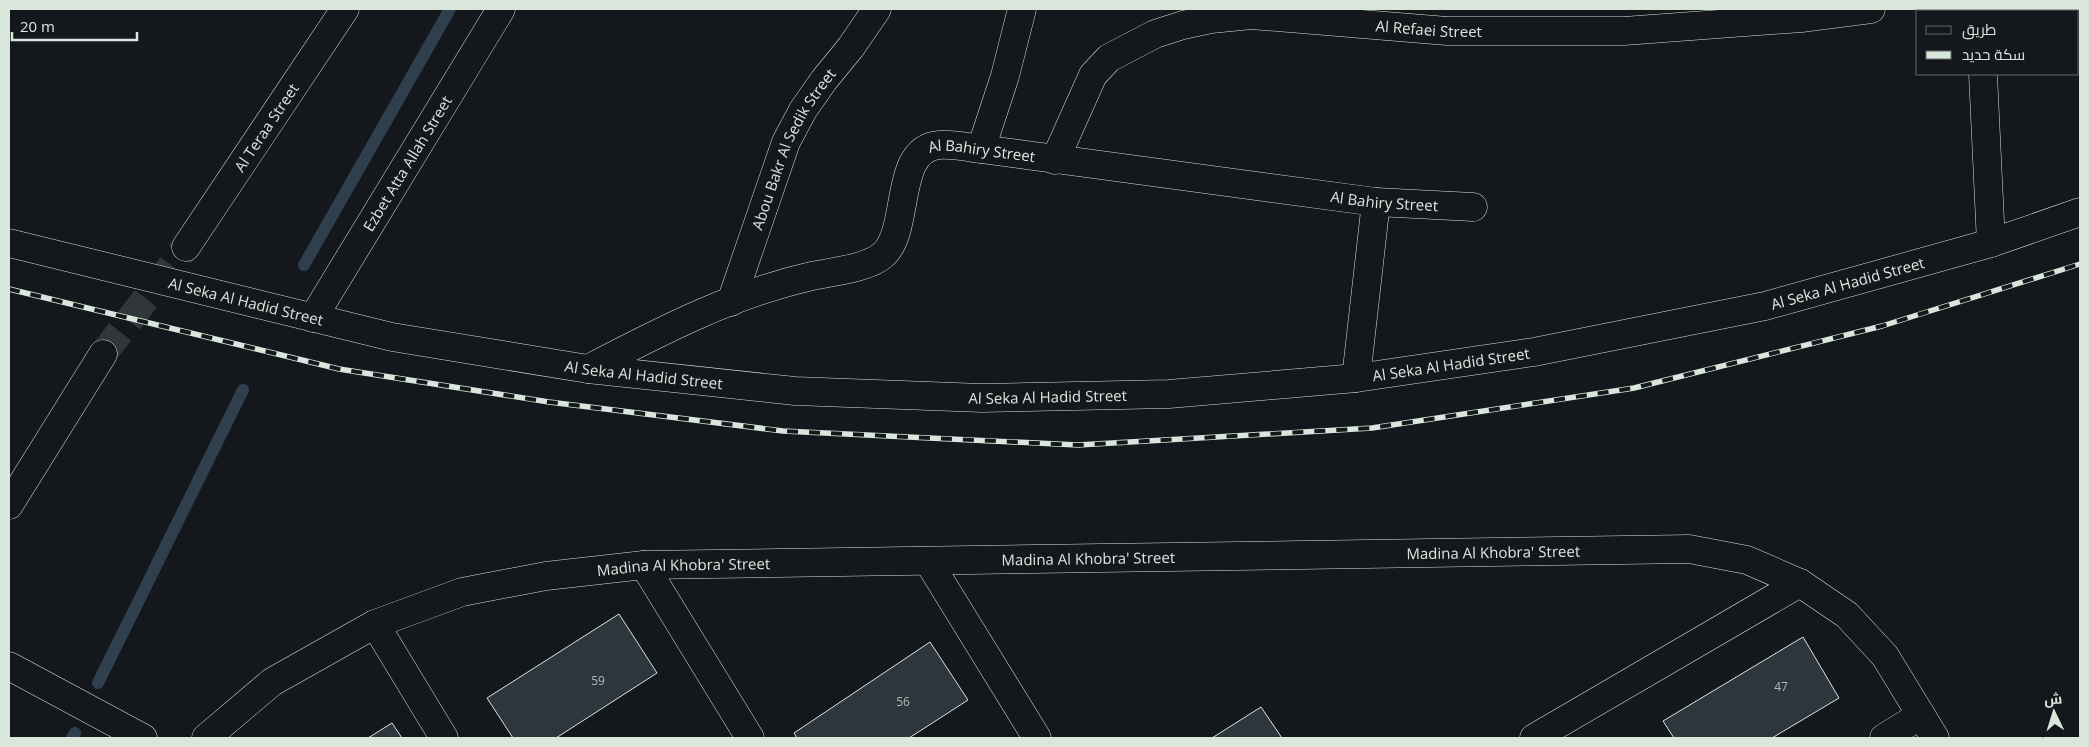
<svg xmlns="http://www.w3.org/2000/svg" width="2089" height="747" font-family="'Open Sans',Cairo,sans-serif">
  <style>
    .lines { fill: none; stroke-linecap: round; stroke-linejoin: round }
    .stream { stroke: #2f3f4d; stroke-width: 12 }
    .building { fill: #2c363c; stroke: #d8e6dc }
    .minor-tunnel { stroke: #313739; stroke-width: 28; stroke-dasharray: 28 14; stroke-linecap: butt }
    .minor-casing { stroke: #d8e6dc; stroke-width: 29 }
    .minor { stroke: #14181c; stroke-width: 28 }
    .rail-casing { stroke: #d8e6dc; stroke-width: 5.5 }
    .rail { stroke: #14181c; stroke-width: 4; stroke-dasharray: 11; stroke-linecap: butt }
    .labels { text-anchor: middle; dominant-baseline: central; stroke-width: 4; stroke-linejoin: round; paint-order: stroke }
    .number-label { font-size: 12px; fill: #adbab4 }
    .street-label { font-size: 15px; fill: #d8e6dc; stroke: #14181c }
  </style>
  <rect width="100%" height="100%" fill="#14181c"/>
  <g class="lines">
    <path class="stream" d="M304 265 450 9
      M98 683 243 390
      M72 738 75 733"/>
  </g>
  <path class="building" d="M619 614 657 673 556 738H513L487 698Z
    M1803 637 1839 698 1772 738H1674L1663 721Z
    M930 642 968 700 909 738H797L794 733Z
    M1261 707 1282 738H1212Z
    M392 723 402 738H368Z"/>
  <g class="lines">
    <path class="minor-tunnel" d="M103 354 186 247"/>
    <defs>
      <g id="minor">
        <path d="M1979 9V11"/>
        <path d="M1983 74 1991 243"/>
        <path d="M981 149 1005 76 1022 9"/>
        <path id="s1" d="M1055 160 1093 75 1109 58 1155 34 1183 25 1211 19 1251 15 1447 31H1624L1801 18 1871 9"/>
        <path id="s2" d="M9 243 392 337 588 369 795 391 982 398 1169 394 1356 378 1534 352 1765 306 1991 243 2080 212"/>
        <path id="s3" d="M186 247 345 9"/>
        <path id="s4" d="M731 302 786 142 803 110 824 80 851 47 877 9"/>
        <path id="s5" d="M313 318 501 9"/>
        <path id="s6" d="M588 369C659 332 732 294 812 276 832 272 870 268 884 254 911 228 893 149 939 145 952 144 967 147 981 149L1376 202 1473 207"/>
        <path d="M1356 378 1376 202"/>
        <path d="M9 505 103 354"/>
        <path d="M928 561 1037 738"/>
        <path d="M644 565 750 738"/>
        <path d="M375 624 444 738"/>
        <path d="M9 666 143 738"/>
        <path id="s7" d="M206 738 272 682 375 624 462 592 546 576 644 565 1689 549 1747 560 1800 583 1847 615 1885 656 1935 738"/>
        <path d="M1534 738 1800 583"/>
        <path d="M1884 738 1921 715"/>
      </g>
    </defs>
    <use href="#minor" class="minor-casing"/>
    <use href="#minor" class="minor"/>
    <defs>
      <path id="rail" d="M9 289 339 369 549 402 783 431 1078 445 1372 428 1634 388 1882 326 2080 264"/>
    </defs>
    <use href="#rail" class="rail-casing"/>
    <use href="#rail" class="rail"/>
  </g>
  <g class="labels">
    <g class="number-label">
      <text x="598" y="680">59</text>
      <text x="1781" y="686">47</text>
      <text x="903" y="701">56</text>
    </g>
    <g class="street-label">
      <text stroke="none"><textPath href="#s1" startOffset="445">Al Refaei Street</textPath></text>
      <text stroke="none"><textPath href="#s3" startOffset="144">Al Teraa Street</textPath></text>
      <text stroke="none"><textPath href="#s4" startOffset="166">Abou Bakr Al Sedik Street</textPath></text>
      <text stroke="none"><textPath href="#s6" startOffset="492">Al Bahiry Street</textPath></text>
      <text stroke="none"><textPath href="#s5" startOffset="181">Ezbet Atta Allah Street</textPath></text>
      <text stroke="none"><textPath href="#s6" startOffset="898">Al Bahiry Street</textPath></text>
      <text stroke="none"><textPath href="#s2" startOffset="1864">Al Seka Al Hadid Street</textPath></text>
      <text stroke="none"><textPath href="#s2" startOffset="244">Al Seka Al Hadid Street</textPath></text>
      <text stroke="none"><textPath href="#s2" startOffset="1459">Al Seka Al Hadid Street</textPath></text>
      <text stroke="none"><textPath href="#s2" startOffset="649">Al Seka Al Hadid Street</textPath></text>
      <text stroke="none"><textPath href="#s2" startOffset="1054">Al Seka Al Hadid Street</textPath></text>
      <text stroke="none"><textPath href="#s7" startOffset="1331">Madina Al Khobra' Street</textPath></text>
      <text stroke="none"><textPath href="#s7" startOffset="926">Madina Al Khobra' Street</textPath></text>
      <text stroke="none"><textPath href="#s7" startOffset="521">Madina Al Khobra' Street</textPath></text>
    </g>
  </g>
  <rect width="2089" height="747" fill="none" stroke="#d8e6dc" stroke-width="20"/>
  <rect x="1916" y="10" width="162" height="65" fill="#14181c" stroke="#626a69"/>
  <rect x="1926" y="26" width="25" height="8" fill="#14181c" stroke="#626a69"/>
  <text x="1962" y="35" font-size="15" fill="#d8e6dc">طريق</text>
  <rect x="1926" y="51" width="25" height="8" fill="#d8e6dc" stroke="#626a69"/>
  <text x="1962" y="60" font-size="15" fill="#d8e6dc">سكة حديد</text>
  <g transform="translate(2054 712) rotate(356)" stroke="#14181c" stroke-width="4" paint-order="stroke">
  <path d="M0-4L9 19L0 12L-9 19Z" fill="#d8e6dc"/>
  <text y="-8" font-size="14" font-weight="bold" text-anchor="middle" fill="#d8e6dc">ش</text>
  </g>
  <path d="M12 32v8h125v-8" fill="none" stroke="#d8e6dc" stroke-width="2.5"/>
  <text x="20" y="32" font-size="15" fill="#d8e6dc" stroke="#14181c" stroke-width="4" paint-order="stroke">20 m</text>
</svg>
